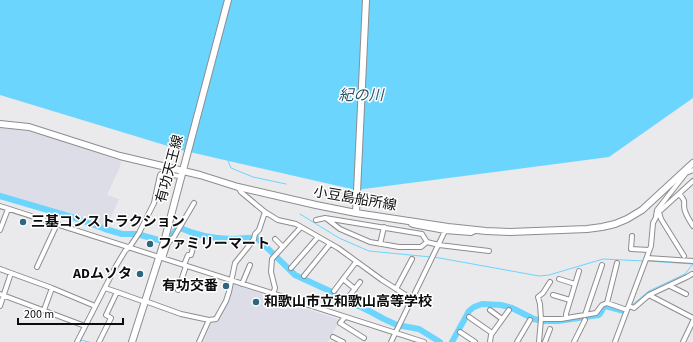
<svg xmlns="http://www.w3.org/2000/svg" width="693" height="342" font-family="'Source Sans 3','Noto Sans JP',sans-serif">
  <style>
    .built { fill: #dcdde7 }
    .water { fill: #6bd5fe }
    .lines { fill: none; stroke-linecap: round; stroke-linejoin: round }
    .stream { stroke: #6bd5fe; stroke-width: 1 }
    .river { stroke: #6bd5fe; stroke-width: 6 }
    .street-casing { stroke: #8d8d90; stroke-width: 6 }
    .secondary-casing { stroke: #8d8d90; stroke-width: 8 }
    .street { stroke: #fff; stroke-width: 4 }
    .secondary { stroke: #fff; stroke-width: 6 }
    .poi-dot { fill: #2c677f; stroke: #fff; stroke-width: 1.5 }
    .labels { text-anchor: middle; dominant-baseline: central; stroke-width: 3; stroke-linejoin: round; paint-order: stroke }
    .street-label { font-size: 14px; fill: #0c0c0d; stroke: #fff }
    .poi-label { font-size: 14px; font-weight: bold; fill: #0c0c0d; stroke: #fff; text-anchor: start }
    .water-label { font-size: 15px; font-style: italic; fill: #285566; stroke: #fff }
  </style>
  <rect width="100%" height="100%" fill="#eaeaed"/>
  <path class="built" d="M0 128 14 129 27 131 46 136 121 161 120 167 107 195 119 199 106 228 76 217 0 195Z
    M233 284 340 320 328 342H203L212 322H216Z"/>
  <path class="water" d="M0 0H693V98L609 157 356 190 181 150 0 95Z"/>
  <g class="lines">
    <path class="stream" d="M228 161 231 168 253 177 286 184
      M300 214 339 238 369 251 431 257
      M434 257 539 276 549 275 603 259 644 261
      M648 261 693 264
      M632 305 649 291 685 274 693 264
      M81 340 89 342"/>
    <path class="river" d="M0 196 75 218 105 229 122 234H137L162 241
      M167 240 171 237 178 227C195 235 213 239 233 239 241 239 249 237 257 238L295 275 332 292 343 302 351 305 359 306 371 312 384 319 397 325 419 329 440 342
      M452 342 469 311 474 307 482 304 501 305 512 308 534 319 543 321H558L599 315C602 312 602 308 605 306L624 311"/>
    <defs>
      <path id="street" d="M686 173 693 170
        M238 187 241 192 265 212 278 220 296 224 338 248 382 280 412 299
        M679 194C688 203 682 202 685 211 687 217 690 221 693 226
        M0 206 424 342
        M659 212 661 219 684 256
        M656 216 657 210 686 173 684 171
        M327 219 340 229 370 242 399 247H421L427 242
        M316 220 325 218 422 234 427 242 439 245 489 251
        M0 230 8 209
        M445 231 471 233 477 230
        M632 236 631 249 649 250
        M275 239 283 247
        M380 244 384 227
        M163 258 168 243 174 237 194 203
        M647 258 693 261
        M184 265 188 255H191L195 241
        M37 267 57 224
        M291 268 318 237
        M0 269 52 288 95 306
        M304 276 330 244
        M343 279 355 289
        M559 279 575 284
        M550 282 543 293 538 297 540 304 541 319H561L596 313 602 305 607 303 627 310
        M242 284 250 265
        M670 286 686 294
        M396 289 412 259
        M178 290 186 266
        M334 291 356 262
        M117 292 145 302
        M0 294 85 326
        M273 294 275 288 271 272 272 259 301 227
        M553 295 570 300
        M649 295 693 318
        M347 299 360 282
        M145 301 181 314 209 320
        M607 303 617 263
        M0 306 11 273
        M629 306 634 308 649 295 687 277 692 274H693
        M44 310 52 288
        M490 310 502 319
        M585 315 602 265
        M345 317 340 323 364 338
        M469 317 492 333
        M566 318V314L579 271
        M460 332 475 342
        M333 337 343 342
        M77 342 116 266 125 251 131 245 139 233 154 203 160 175 161 174 180 176
        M99 342 111 318 106 315 117 292 105 288
        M199 342 209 320 216 319 226 301 229 292 235 263 248 247 254 239 255 234 259 230 265 212
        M391 342 445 231 413 225 411 224 410 221
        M490 342 491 335 509 310
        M517 342 530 320
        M539 342 541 319
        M545 342 550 329
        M574 342 585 320
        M615 342 651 246 653 223 659 212 693 181
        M683 342 693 321"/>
      <path id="secondary" d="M0 124 29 127 120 156 200 175 238 187 316 205 356 213 448 227 486 231 510 232 587 229 602 227 615 224 627 219 642 210 693 163
        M356 213 366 0
        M132 342 164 242 228 0"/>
    </defs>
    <use href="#street" class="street-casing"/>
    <use href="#secondary" class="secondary-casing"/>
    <use href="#street" class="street"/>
    <use href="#secondary" class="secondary"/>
  </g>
  <g class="poi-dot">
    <circle cx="23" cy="222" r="4"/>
    <circle cx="150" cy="244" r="4"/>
    <circle cx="140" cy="274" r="4"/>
    <circle cx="226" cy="286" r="4"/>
    <circle cx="256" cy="302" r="4"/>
  </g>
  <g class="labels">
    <g class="street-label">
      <text transform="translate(170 169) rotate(-75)">有功天王線</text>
      <text transform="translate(355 199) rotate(10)">小豆島船所線</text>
    </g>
    <g class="poi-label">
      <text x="31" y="222">三基コンストラクション</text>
      <text x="158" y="244">ファミリーマート</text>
      <text x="132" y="274" text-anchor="end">ADムソタ</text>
      <text x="218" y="286" text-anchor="end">有功交番</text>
      <text x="264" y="302">和歌山市立和歌山高等学校</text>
    </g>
    <g class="water-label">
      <text x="361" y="95">紀の川</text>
    </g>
  </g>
  <path d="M18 318v6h105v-6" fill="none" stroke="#0c0c0d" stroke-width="2"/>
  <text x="24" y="318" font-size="12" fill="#0c0c0d" stroke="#ffffff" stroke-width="3" paint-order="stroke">200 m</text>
</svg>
